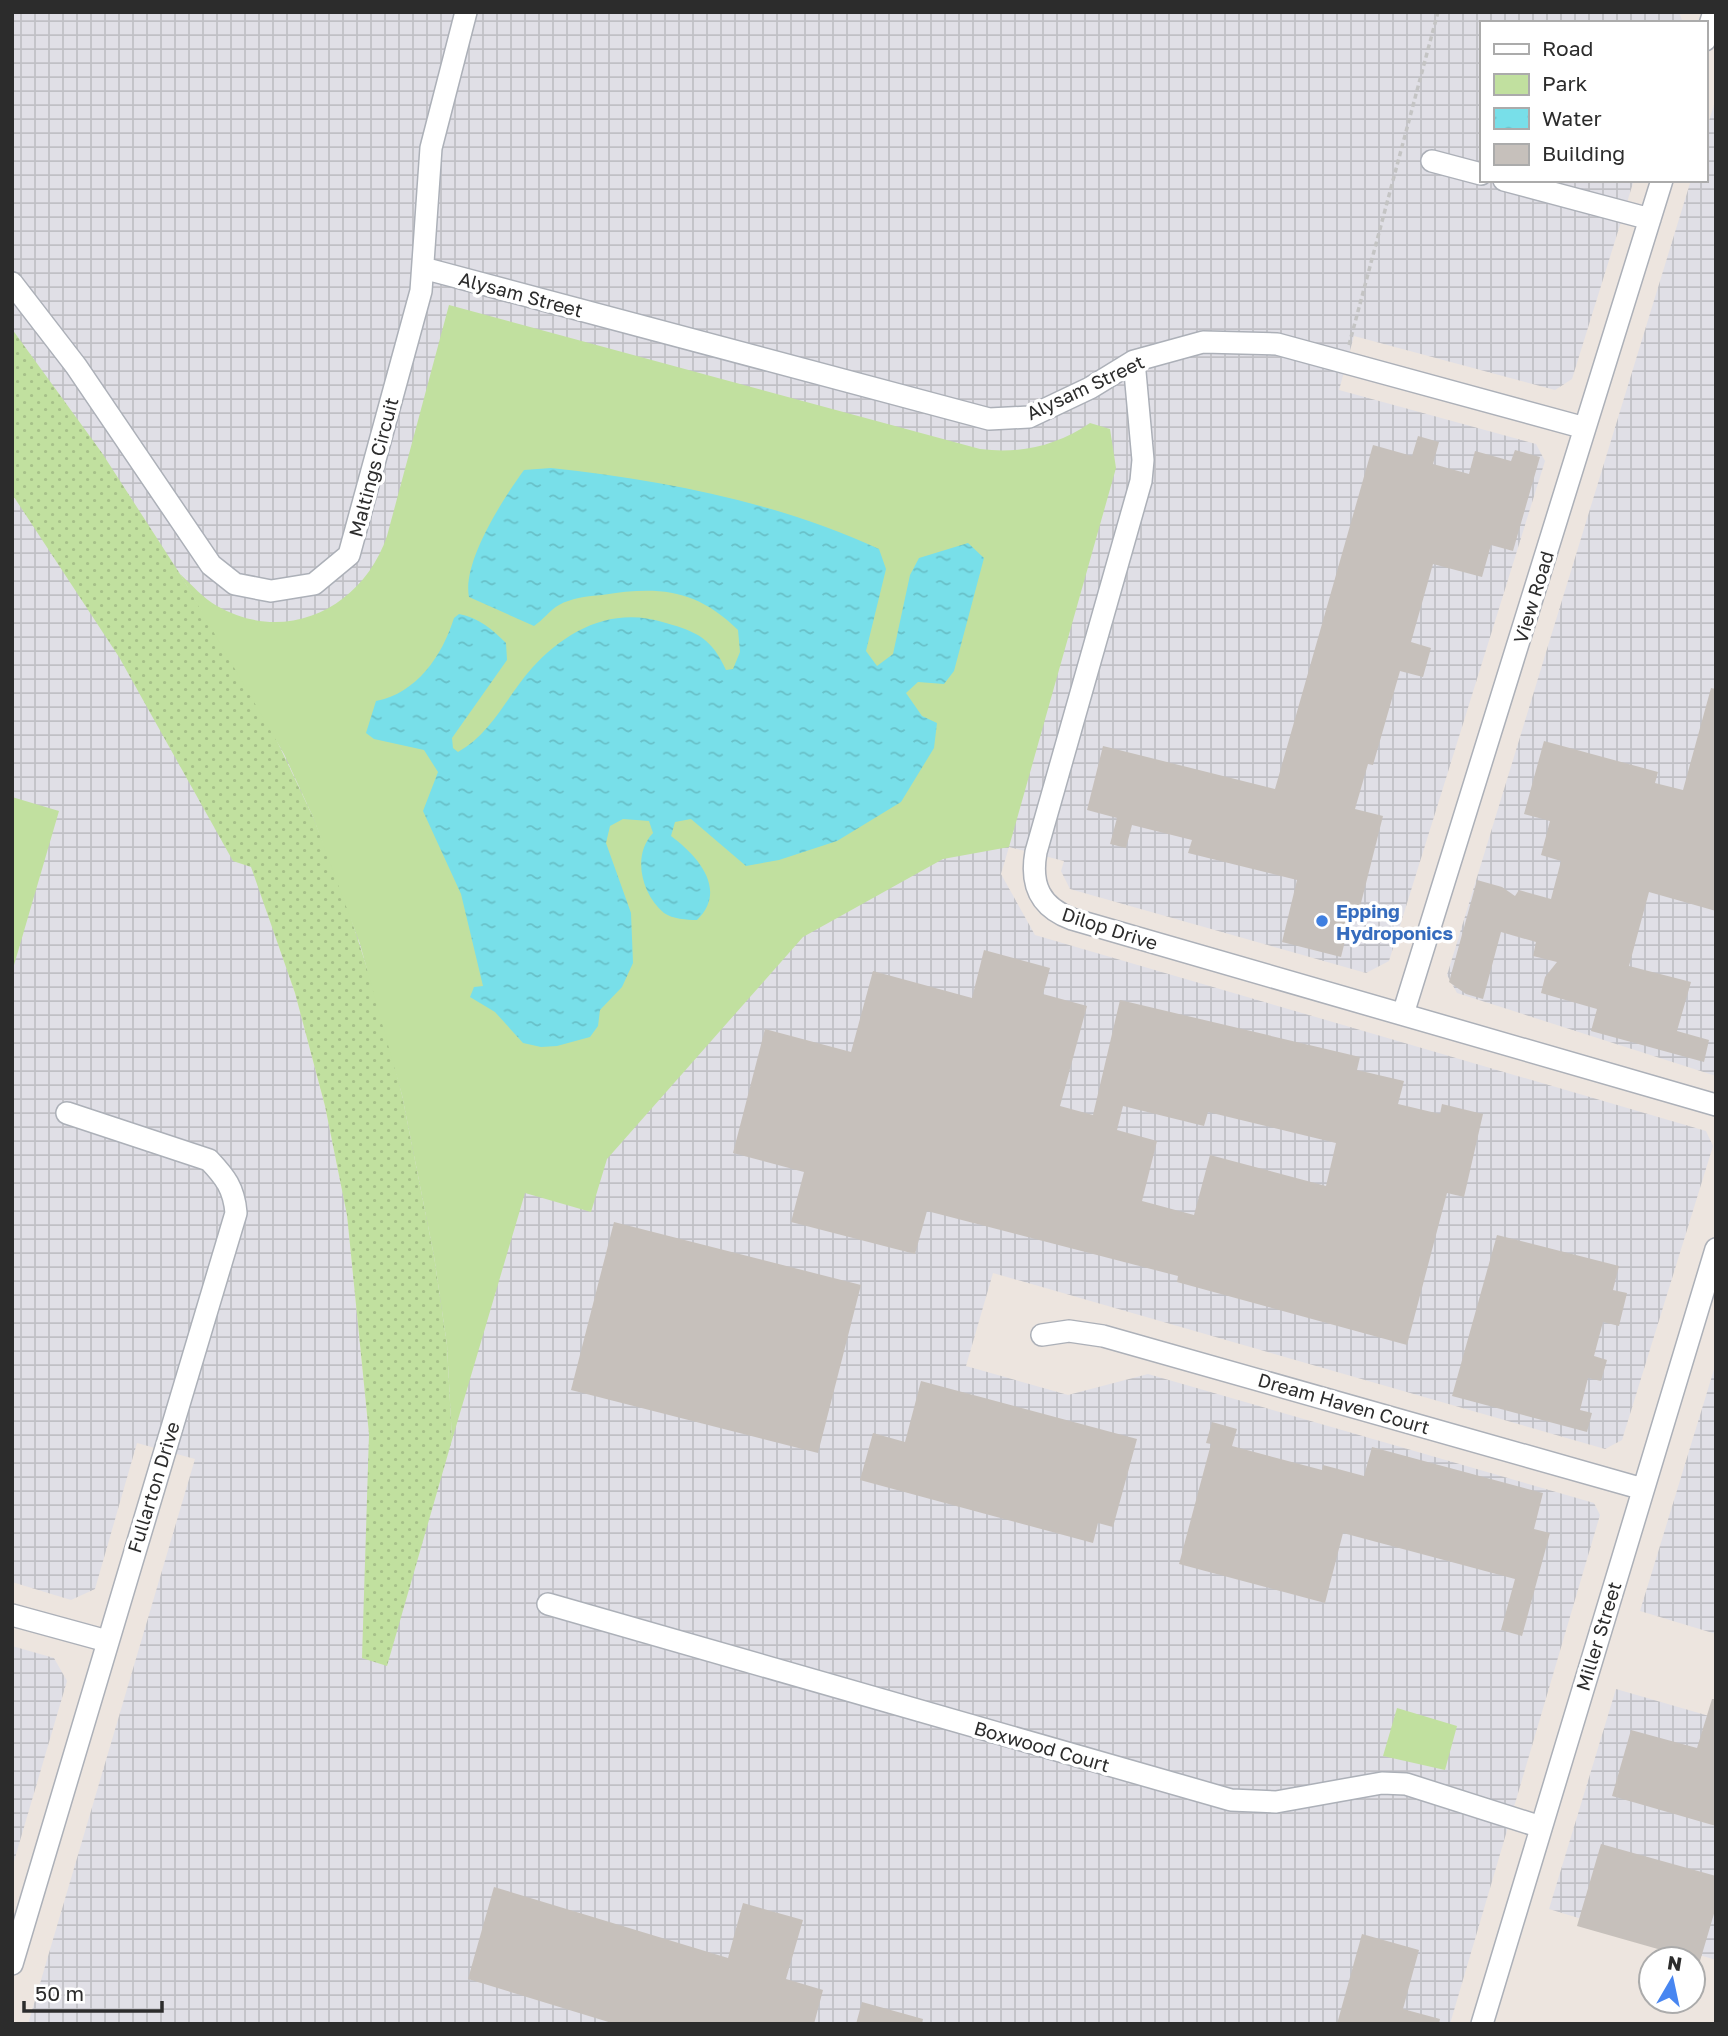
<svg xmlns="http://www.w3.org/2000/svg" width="1728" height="2036" font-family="'Golos Text',sans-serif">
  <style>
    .industrial { fill: url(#industrial-grid); fill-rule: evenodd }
    .grass { fill: url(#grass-dots) }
    .park { fill: #c1e09f }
    .water { fill: url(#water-ripples) }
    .building { fill: #c6c0bb; fill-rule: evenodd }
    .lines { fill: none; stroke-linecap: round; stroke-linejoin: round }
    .minor-casing { stroke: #acb0b8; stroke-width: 24 }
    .path { stroke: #c4c4c4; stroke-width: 3.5; stroke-dasharray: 5 3.5; stroke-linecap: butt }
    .minor { stroke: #fff; stroke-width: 21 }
    .shop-dot { fill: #3f7fe0; stroke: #fff; stroke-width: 2.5 }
    .labels { text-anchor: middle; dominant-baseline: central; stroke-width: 7; stroke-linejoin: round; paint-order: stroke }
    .street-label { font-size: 19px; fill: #2c2c2c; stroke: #fff }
    .shop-label { font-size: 19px; font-weight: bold; fill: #366cbe; stroke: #fff; text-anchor: start }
  </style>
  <defs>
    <pattern id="industrial-grid" width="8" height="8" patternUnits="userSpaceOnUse" patternTransform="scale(1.75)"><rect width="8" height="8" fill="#e0dfe6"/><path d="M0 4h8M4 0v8" fill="none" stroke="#c0c0c5"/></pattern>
    <pattern id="grass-dots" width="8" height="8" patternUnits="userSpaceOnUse" patternTransform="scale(1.75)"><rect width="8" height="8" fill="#c1e09f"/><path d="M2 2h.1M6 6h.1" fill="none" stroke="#a6c089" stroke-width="1.8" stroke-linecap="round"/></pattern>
    <pattern id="water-ripples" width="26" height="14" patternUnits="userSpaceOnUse" patternTransform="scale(1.75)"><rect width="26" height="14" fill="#78dfe9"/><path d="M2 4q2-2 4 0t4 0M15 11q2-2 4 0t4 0" fill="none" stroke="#68c0c8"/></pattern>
  </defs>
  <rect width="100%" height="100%" fill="#ede5df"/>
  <path class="industrial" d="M12 12H1679L1683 23H1481V180H1634L1572 379 1555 390 1354 336 1339 390 1536 444 1545 461 1389 961 1366 973 1070 889 1061 871 1064 861 1009 847 1001 874 1035 935 1706 1131 1713 1146 1622 1440 1605 1449 993 1273 966 1366 1068 1395 1148 1374 1594 1503 1600 1515 1450 2024H28L195 1459 137 1443 95 1589 71 1600 12 1582ZM252 867 342 893 386 1666 369 1434 347 1214 325 1106 295 993Z
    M1716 99V1076L1457 993 1447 975 1691 180H1705V133Z
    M1716 1363V1634L1640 1611Z
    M12 1646 54 1658 67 1681 12 1868Z
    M1616 1689 1716 1718V1960L1549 1909Z"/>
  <path class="grass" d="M12 329 102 453 180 574 267 720 313 817 343 893 380 1009 402 1095 434 1256 447 1345 452 1440 387 1666 362 1658 369 1434 347 1215 325 1106 295 993 251 867 233 861 119 657 12 494Z"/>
  <path class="park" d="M449 305 980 449C1021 454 1056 446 1090 423L1110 429 1116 468 1009 847 943 859 803 937 607 1159 591 1212 525 1193 452 1440 447 1345 434 1256 402 1095 360 944 313 817 284 754 180 574C192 585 203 598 217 606 287 646 363 607 387 536Z
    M12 797 59 811 12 972Z
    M1397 1708 1457 1726 1445 1770 1383 1756Z"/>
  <path class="water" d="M551 468C662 480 778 502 879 549L886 569 866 651 877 666 893 654 910 575 919 558 968 543 984 558 954 671 944 684 918 682 906 693 922 716 937 723 934 748 901 802 837 841 779 860 746 866 691 819 675 822 671 836C698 856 728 890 697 920 686 920 673 919 664 913 641 894 632 855 653 833L649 821 623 819 610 826 606 843 631 913 633 963 622 987 600 1010 598 1026 590 1037 557 1046 541 1047 523 1043 495 1012 470 997 474 987 483 986 461 894 423 811 438 772 424 750 374 739 366 733 376 701C417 693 442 656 454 618L459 614C479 618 492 629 506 643L507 660 452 738 453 748 458 752C492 733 507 696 532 668 568 629 613 606 666 623 698 632 712 639 726 670L733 669 740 652 738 630C696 589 659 586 602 595 588 596 571 598 559 605 550 610 543 620 534 626L469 597C462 562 503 499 524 470Z"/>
  <path class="building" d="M1418 436 1439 442 1433 464 1469 474 1475 451 1511 461 1515 450 1540 457 1513 551 1491 545 1482 577 1433 564 1411 642 1431 648 1423 677 1400 671 1373 765 1368 764 1355 809 1383 816 1360 907 1354 905 1341 957 1282 942 1297 880 1188 853 1192 840 1132 825 1126 848 1110 844 1117 818 1087 810 1103 746 1275 789 1373 445 1412 456Z
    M1711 688 1716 689V911L1649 892 1629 966 1691 982 1677 1031 1709 1040 1704 1062 1591 1031 1597 1009 1541 993 1545 977 1557 962 1533 956 1536 942 1501 932 1483 999 1466 994 1449 982 1477 880 1502 887 1515 896 1519 890 1551 899 1561 861 1541 855 1550 821 1524 814 1544 741 1658 772 1655 783 1683 790Z
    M984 950 1050 968 1043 994 1087 1006 1060 1106 1093 1115 1120 1000 1360 1057 1357 1070 1404 1081 1398 1104 1440 1114 1442 1104 1483 1114 1464 1197 1447 1193 1407 1345 1177 1282 1178 1276 927 1211 915 1254 791 1222 804 1172 733 1153 765 1029 851 1052 873 971 972 998ZM1123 1106 1204 1126 1208 1112 1336 1143 1326 1186 1210 1155 1194 1215 1142 1201 1157 1141 1117 1130Z
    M614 1222 861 1285 818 1453 571 1390Z
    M1497 1235 1619 1266 1613 1290 1627 1293 1619 1326 1603 1322 1594 1356 1607 1360 1601 1381 1588 1378 1580 1410 1592 1413 1587 1432 1452 1396Z
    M921 1381 1137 1439 1113 1527 1098 1523 1093 1543 860 1480 873 1433 905 1442Z
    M1212 1422 1237 1429 1232 1446 1322 1470 1323 1465 1364 1476 1372 1447 1543 1493 1534 1529 1550 1533 1522 1636 1501 1630 1515 1579 1343 1533 1325 1603 1179 1564 1211 1444 1206 1443Z
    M1712 1699H1716V1826L1612 1796 1631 1730 1697 1748Z
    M1601 1844 1716 1876V1907L1700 1961 1577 1926Z
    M494 1887 728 1958 743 1903 803 1920 786 1979 823 1990 814 2024H615L468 1979Z
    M1362 1934 1419 1950 1403 2009 1440 2019 1439 2024H1337Z
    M862 2002 923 2019 922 2024H856Z"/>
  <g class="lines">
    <defs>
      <path id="minor" d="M1705 40 1714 12
        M1432 161 1481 174
        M1504 180 1650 219
        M423 268 989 419 1029 417 1090 388 1134 361 1203 342 1277 344 1585 428
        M12 283 76 366 211 565 235 584 271 591 314 584 349 555 421 291 431 148 466 12
        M1134 361 1143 460 1141 481 1036 852C1030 885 1040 907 1072 919L1716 1105
        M1403 1014 1662 180
        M1042 1335 1069 1331 1103 1336 1643 1489
        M548 1604 1231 1800 1276 1802 1382 1783 1406 1784 1541 1827
        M12 1615 107 1641
        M12 1964 236 1213C234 1188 225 1177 209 1160L67 1113
        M1482 2024 1716 1249"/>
    </defs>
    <use href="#minor" class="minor-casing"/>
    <path class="path" d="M1349 345 1438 12"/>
    <use href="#minor" class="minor"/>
  </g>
  <circle class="shop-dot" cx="1322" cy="921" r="7"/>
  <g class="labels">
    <g class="street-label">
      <text transform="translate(521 294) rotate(15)">Alysam Street</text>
      <text transform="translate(1085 387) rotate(-25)">Alysam Street</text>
      <text transform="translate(373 467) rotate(-75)">Maltings Circuit</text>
      <text transform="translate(1533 597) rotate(-73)">View Road</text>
      <text transform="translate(1110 928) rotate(18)">Dilop Drive</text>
      <text transform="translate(1344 1403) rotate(16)">Dream Haven Court</text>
      <text transform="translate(153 1487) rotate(-73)">Fullarton Drive</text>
      <text transform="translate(1598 1636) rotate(-73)">Miller Street</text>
      <text transform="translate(1042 1746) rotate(16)">Boxwood Court</text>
    </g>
    <g class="shop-label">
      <text x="1336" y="910">Epping<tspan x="1336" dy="22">Hydroponics</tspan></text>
    </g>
  </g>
  <rect width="1728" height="2036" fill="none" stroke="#2c2c2c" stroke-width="28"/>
  <rect x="1480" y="21" width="228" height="161" fill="#ffffff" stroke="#ababab" stroke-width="2"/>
  <rect x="1494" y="44" width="35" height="10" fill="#ffffff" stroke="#ababab" stroke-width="2"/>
  <text x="1542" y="56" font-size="21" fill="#2c2c2c">Road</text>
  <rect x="1494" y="74" width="35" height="21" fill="#c1e09f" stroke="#ababab" stroke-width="2"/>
  <text x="1542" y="91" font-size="21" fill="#2c2c2c">Park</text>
  <rect x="1494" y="108" width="35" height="21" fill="url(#water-ripples)" stroke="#ababab" stroke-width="2"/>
  <text x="1542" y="126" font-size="21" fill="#2c2c2c">Water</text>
  <rect x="1494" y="144" width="35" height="21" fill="#c6c0bb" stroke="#ababab" stroke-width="2"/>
  <text x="1542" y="161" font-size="21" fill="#2c2c2c">Building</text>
  <g transform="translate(1672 1980) rotate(9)"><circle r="33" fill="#ffffff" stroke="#ababab" stroke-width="2"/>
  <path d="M0-5L12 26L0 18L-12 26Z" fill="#4886f1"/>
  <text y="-10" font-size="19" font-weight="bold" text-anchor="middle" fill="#2c2c2c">N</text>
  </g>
  <path d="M24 2001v10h138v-10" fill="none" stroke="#2c2c2c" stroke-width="3.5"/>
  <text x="35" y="2001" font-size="21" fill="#2c2c2c" stroke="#ffffff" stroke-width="5" paint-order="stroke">50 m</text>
</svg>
